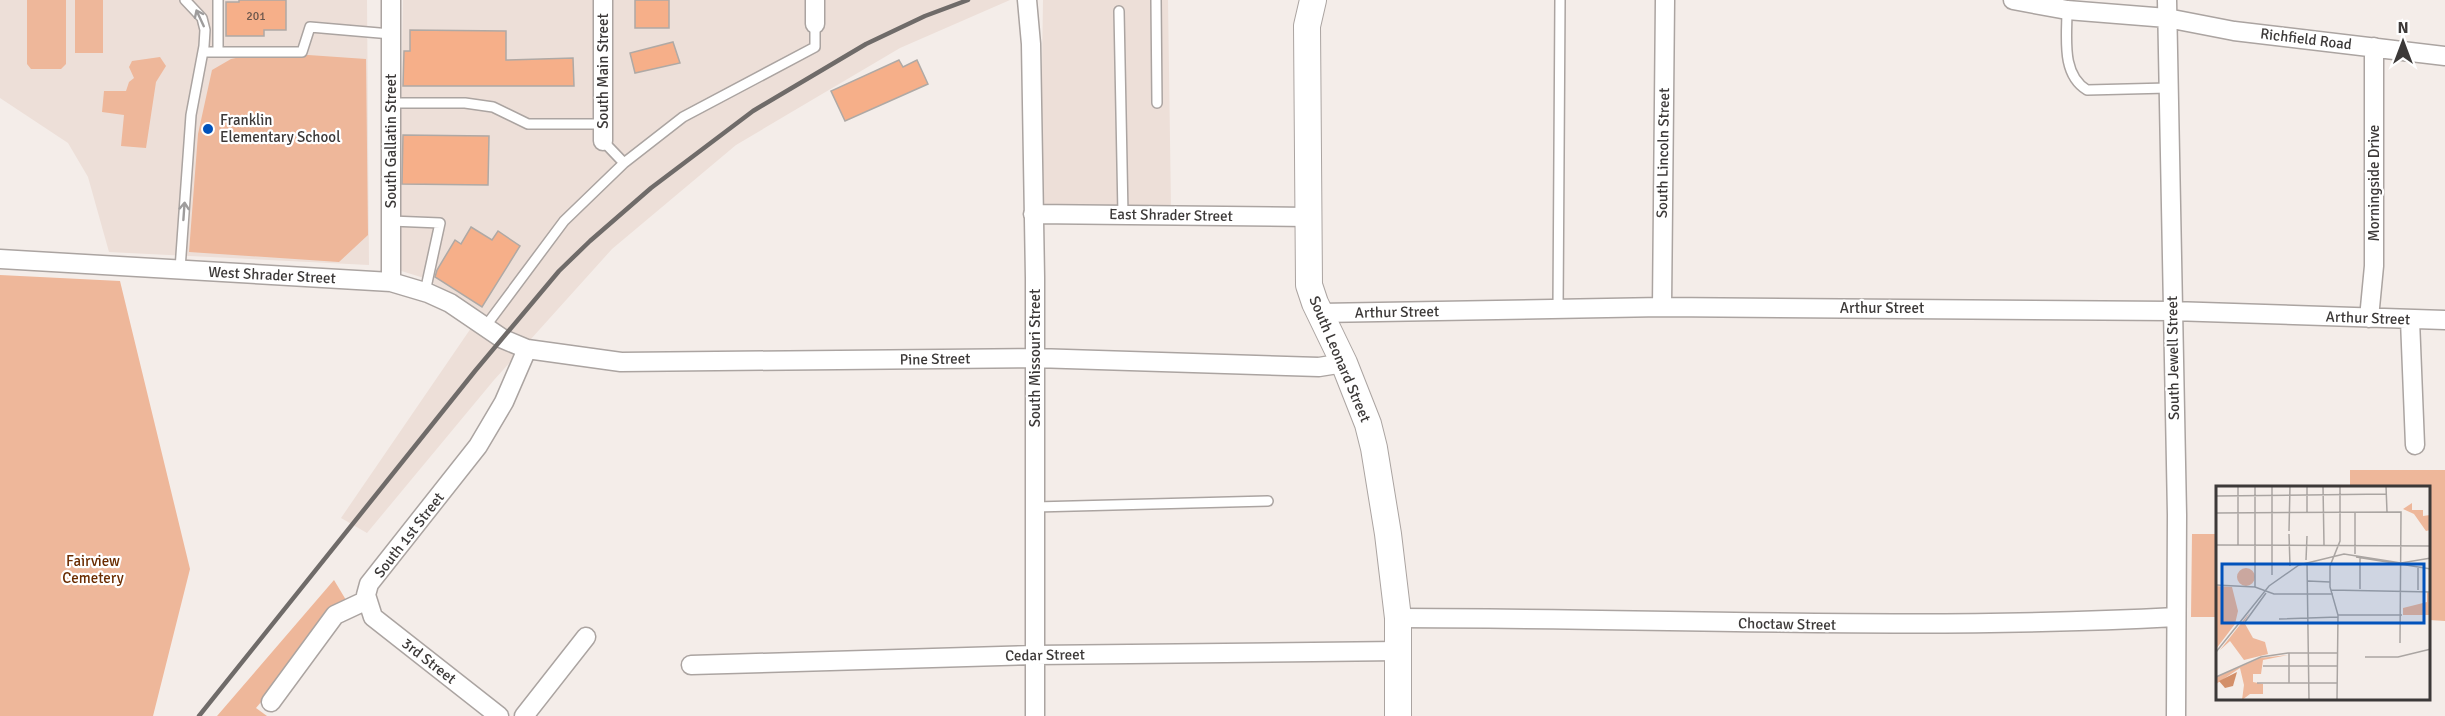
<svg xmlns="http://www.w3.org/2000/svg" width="2445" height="716" font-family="Signika,sans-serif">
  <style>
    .built { fill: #eddfd8 }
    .green { fill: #eeb79a }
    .building { fill: #f6af89; stroke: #afa9a5; stroke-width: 1.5 }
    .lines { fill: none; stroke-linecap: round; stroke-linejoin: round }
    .service-casing { stroke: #aba4a1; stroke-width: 12 }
    .minor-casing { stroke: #aba4a1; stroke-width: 21 }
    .secondary-casing { stroke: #aba4a1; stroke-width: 28 }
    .service { stroke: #fff; stroke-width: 9 }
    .minor { stroke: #fff; stroke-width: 18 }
    .secondary { stroke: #fff; stroke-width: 26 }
    .rail { stroke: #6f6b69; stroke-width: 4.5 }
    .oneway { stroke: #9e9c9c }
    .poi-dot { fill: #0152bb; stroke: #fff; stroke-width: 2 }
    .labels { text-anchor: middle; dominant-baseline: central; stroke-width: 4.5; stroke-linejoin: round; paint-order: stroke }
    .number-label { font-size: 12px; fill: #6a564c }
    .street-label { font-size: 15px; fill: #3c3938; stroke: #fff }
    .poi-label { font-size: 15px; fill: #3c3938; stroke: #fff; text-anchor: start }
    .park-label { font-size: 15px; fill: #6a2c00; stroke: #fff }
    .inset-road { fill: none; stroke: #aaa5a2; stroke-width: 1.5 }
    .view { fill: #0152bb; fill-opacity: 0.15; stroke: #0152bb; stroke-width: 3 }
    .inset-edge { fill: none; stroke: #3c3938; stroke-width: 3 }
  </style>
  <rect width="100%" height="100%" fill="#f4ede9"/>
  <path class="built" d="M0 0H367L369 265 109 252 88 177 68 143 0 98Z
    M403 0H1010L900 48 736 145 612 249 494 380 367 533 341 518 482 312 424 278 398 270Z
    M1043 0H1168L1171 209 1048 210 1040 204Z"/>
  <path class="green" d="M27 0H66V64L61 69H31L27 64Z
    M75 0H103V53H75Z
    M265 52 366 59 368 235 339 262 189 252 198 134 212 70 231 59Z
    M160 57 166 66 156 82 146 148 121 146 124 115 102 112 104 91H126L129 82 134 78 129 67 132 61Z
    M0 275 120 281 190 569 153 716H0Z
    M2350 470H2445V621L2429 620 2428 488H2350Z
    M2192 534H2217V617H2191Z
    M334 580 346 600 256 708 267 716H217Z"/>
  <path class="building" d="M239 0H286V30H264V36H226V2H239Z
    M635 0H669V28H635Z
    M410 30 506 31V60L573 58 574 86H403L404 51H410Z
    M673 42 680 63 635 73 630 53Z
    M899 60 903 67 917 60 928 84 845 121 831 91Z
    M403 135 489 136 488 185 402 184Z
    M471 227 492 240 498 231 520 246 482 307 435 277 437 270 455 240 461 244Z"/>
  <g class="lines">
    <defs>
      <path id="service" d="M218 0V52
        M1156 0 1157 103
        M2067 10C2067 38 2061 74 2087 90L2168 88
        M1119 11 1123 215
        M203 52H302L310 27 391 34
        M391 103H465L493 107 528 124H603
        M603 141 624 163
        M391 221 440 223 425 292
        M180 269 191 115 204 46 205 30 202 18 185 0
        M1558 309 1560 0
        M485 327 564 221 624 163 683 117 815 47V24
        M1035 507 1268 501"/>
      <path id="minor" d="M815 0V24
        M1027 0 1031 44 1035 278V716
        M2013 0 2067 10 2167 18 2234 31 2445 56
        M2167 0 2177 515 2176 716
        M603 141V0
        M1033 214 1308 217
        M0 259 391 282 428 293 450 303 503 339 527 349 621 362 1035 358 1319 367 1344 363
        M391 282V0
        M1662 307 1665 0
        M1320 313 1662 307 2172 311 2445 320
        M2369 318 2374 266V47
        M2410 320 2415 445
        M1398 618C1658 618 1917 631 2176 617
        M691 665 1035 655 1399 651
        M271 702 335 615 367 600
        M499 716 373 617 366 595 369 584 478 446 504 402 527 349
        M524 716 586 637"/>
      <path id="secondary" d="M1313 0 1307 26 1309 285 1315 303 1344 363 1368 424 1374 448 1388 534 1398 618V716"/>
    </defs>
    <use href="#service" class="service-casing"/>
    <use href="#minor" class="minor-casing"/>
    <use href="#secondary" class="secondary-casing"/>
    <use href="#service" class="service"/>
    <use href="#minor" class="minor"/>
    <use href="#secondary" class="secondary"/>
    <path class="rail" d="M199 716 475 371 559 271 590 241 651 188 753 111 866 44 925 16 968 0"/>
  </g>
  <defs><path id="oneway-shaft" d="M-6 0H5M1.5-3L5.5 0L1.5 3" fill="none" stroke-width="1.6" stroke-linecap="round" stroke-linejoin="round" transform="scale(1.5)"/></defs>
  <g class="oneway">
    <use href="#oneway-shaft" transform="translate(200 18) rotate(-115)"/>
    <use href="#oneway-shaft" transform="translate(184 211) rotate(-86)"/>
  </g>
  <circle class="poi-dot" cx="208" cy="129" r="6"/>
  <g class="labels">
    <g class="number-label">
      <text x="256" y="16">201</text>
    </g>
    <g class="street-label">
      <text transform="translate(2306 39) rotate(7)">Richfield Road</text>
      <text transform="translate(603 71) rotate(-90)">South Main Street</text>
      <text transform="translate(391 141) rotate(-90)">South Gallatin Street</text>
      <text transform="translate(1663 153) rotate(-89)">South Lincoln Street</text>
      <text transform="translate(2374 183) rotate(-90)">Morningside Drive</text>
      <text transform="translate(1171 215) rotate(1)">East Shrader Street</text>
      <text transform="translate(272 275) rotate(3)">West Shrader Street</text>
      <text x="1882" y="308">Arthur Street</text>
      <text transform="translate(1397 312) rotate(-1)">Arthur Street</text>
      <text transform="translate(2368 318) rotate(2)">Arthur Street</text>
      <text transform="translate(1035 358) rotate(-90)">South Missouri Street</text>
      <text transform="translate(2173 358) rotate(-91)">South Jewell Street</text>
      <text transform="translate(935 359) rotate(-1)">Pine Street</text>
      <text transform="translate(1340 359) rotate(67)">South Leonard Street</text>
      <text transform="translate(409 535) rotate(-52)">South 1st Street</text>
      <text transform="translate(1787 624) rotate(1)">Choctaw Street</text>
      <text transform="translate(1045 655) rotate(-1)">Cedar Street</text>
      <text transform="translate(429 661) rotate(38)">3rd Street</text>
    </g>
    <g class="poi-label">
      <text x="220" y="120">Franklin<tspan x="220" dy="17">Elementary School</tspan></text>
    </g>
    <g class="park-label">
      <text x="93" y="561">Fairview<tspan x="93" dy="17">Cemetery</tspan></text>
    </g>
  </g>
  <g transform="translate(2216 486)">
    <rect width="214" height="214" fill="#f4ede9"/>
    <path d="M196 17V24H207V30L214 29V44L210 45 198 28 187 23ZM21 91a9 9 0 1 1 18 0a9 9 0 1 1-18 0ZM0 100 16 101 22 125 19 138 0 163ZM211 106 214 107V129H187V122L211 116ZM34 126 28 136 37 152 49 156 52 168 28 174 14 155 4 164ZM72 169 47 174 45 188H37V196L47 198V208H34L26 214 28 199 24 182 0 198V191L44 172Z" fill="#eeb79a"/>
    <path d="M21 186 17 200 9 202 3 195Z" fill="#d38f69"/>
    <path class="inset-road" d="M22 0V59M91 0V27M107 0 108 59M170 0 171 26M0 10 171 8M0 27 185 26 184 157M73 45 74 0M73 48 74 80M0 59 215 60M139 68V26M140 71 215 83M90 74 91 50M91 77 93 214M56 89V0M92 95 114 96M0 99 39 101 58 108H117M39 101V0M144 103V72M115 104 215 106M202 104V82M122 129H186M63 133 122 131M29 136 50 107M0 166 53 100 83 79 128 68 185 77 215 72M149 171H182L215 163M47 180H121M0 191 45 171 72 167H121M41 197H121M73 197V167M121 214 122 129 114 101V80L124 55V0"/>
    <path class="view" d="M6 78H208V137H6Z"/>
    <rect width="214" height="214" class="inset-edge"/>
  </g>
  <g transform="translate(2403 42)" stroke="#ffffff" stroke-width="4.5" paint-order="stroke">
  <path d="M0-4.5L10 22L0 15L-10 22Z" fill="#3c3938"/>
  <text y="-9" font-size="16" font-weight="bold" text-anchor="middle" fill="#3c3938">N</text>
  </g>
</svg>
